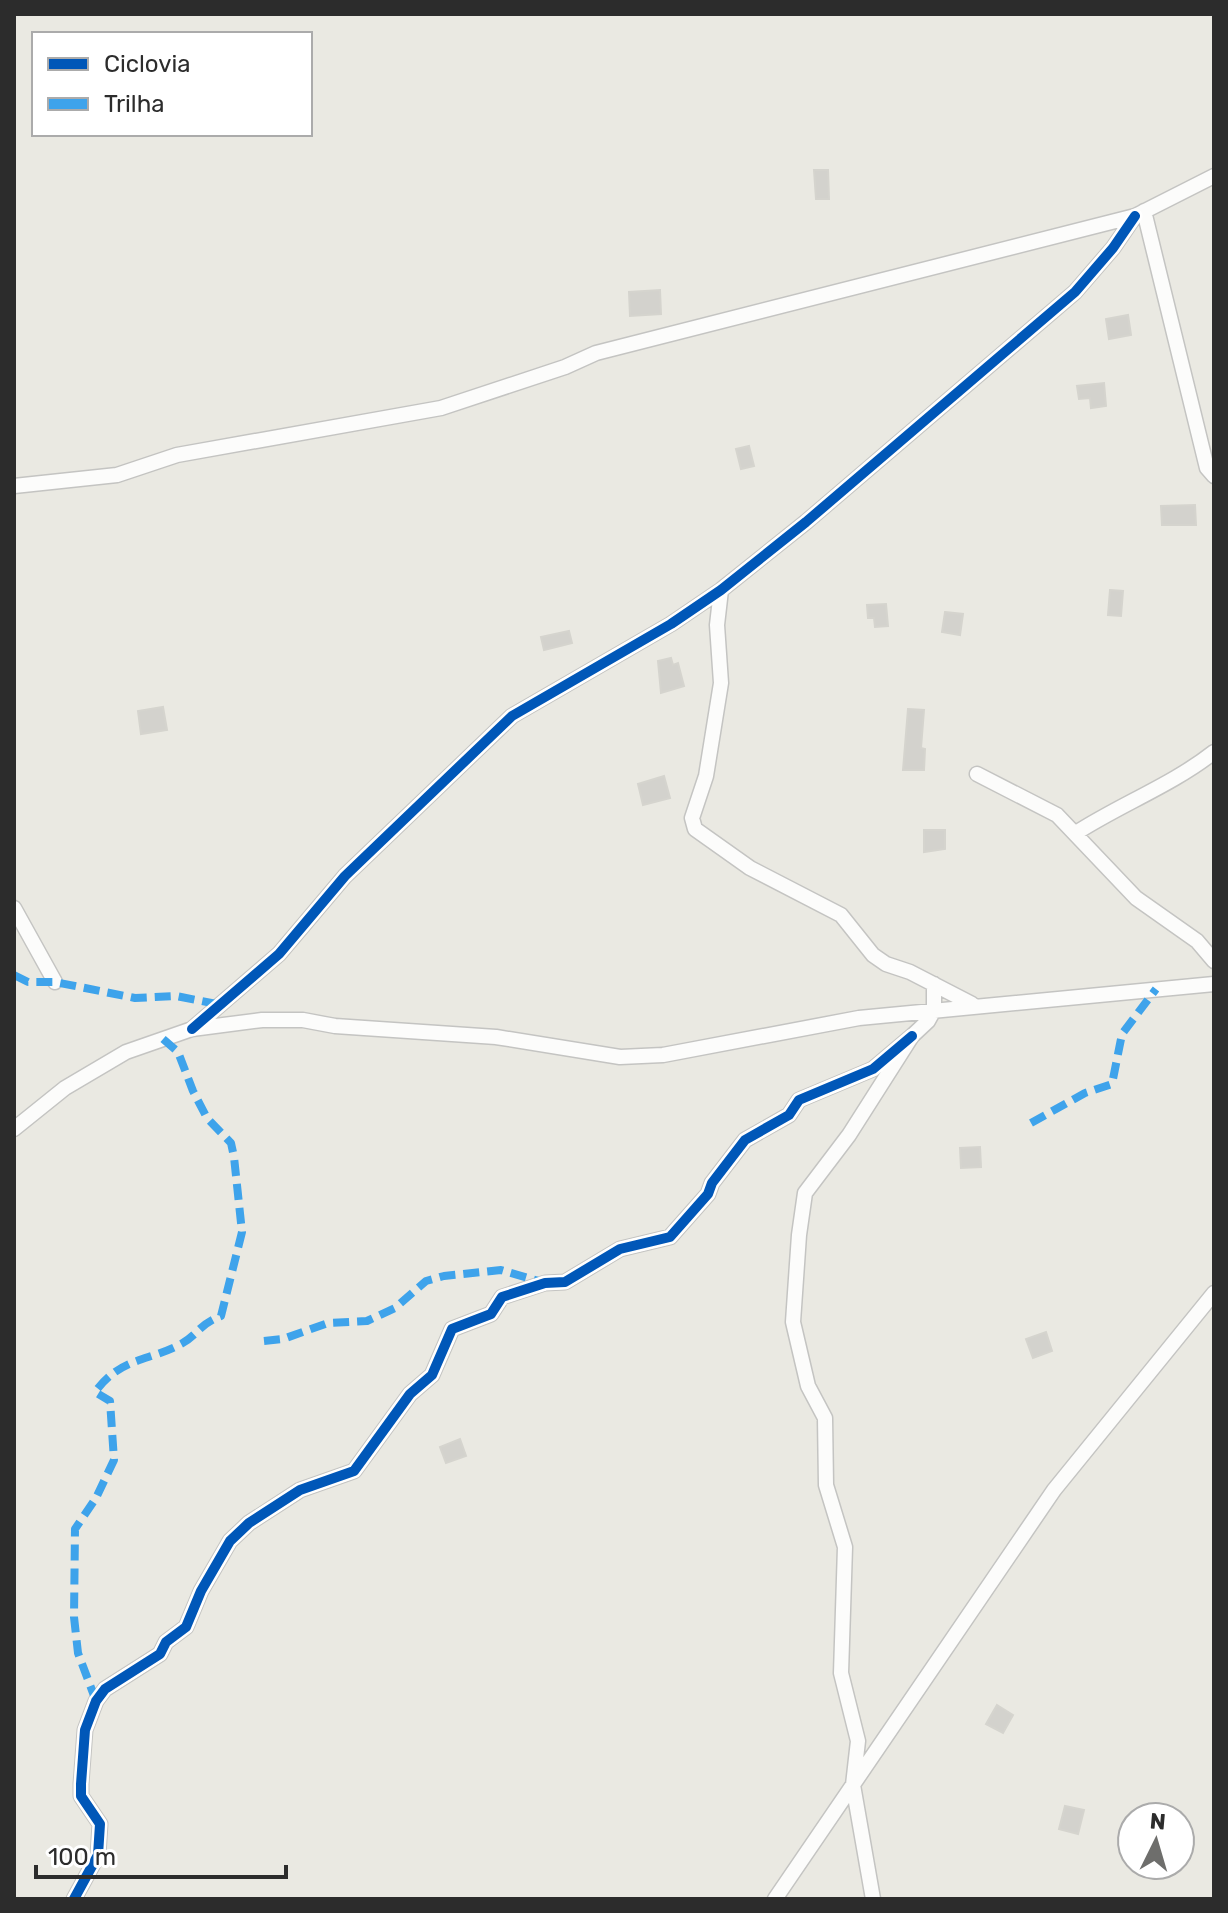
<svg xmlns="http://www.w3.org/2000/svg" width="1228" height="1913" font-family="Rubik,sans-serif">
  <style>
    .building { fill: #d3d2cd; stroke: #d5d4ce; stroke-width: 2 }
    .lines { fill: none; stroke-linecap: round; stroke-linejoin: round }
    .minor-casing { stroke: #c4c4c2; stroke-width: 17 }
    .minor { stroke: #fcfcfb; stroke-width: 14 }
    .quiet { stroke: #3ea3eb; stroke-width: 8; stroke-dasharray: 16 8; stroke-linecap: butt }
    .cycleway-casing { stroke: #fff; stroke-width: 15 }
    .cycleway { stroke: #0057b8; stroke-width: 10 }
  </style>
  <rect width="100%" height="100%" fill="#eae9e2"/>
  <path class="building" d="M814 170H828L829 199H816Z
    M660 290 661 314 630 316 629 292Z
    M1128 315 1131 335 1109 339 1106 319Z
    M1104 383 1106 406 1091 408 1090 398 1079 399 1077 386Z
    M749 446 754 466 741 469 736 449Z
    M1195 505 1196 525H1162L1161 506Z
    M1110 590 1123 591 1121 616 1108 615Z
    M886 604 888 626 875 627 874 618H868L867 605Z
    M945 612 963 614 960 635 942 632Z
    M569 631 572 643 544 650 541 637Z
    M671 658 673 665 678 663 684 686 661 693 658 661Z
    M163 707 167 730 141 734 138 711Z
    M908 709 924 710 921 748 925 749 924 770H903Z
    M664 776 670 798 643 805 638 784Z
    M924 830H945V849L924 852Z
    M980 1147 981 1167 961 1168 960 1148Z
    M1046 1332 1052 1351 1033 1358 1026 1339Z
    M460 1439 466 1456 446 1463 440 1447Z
    M997 1705 1013 1715 1003 1733 986 1724Z
    M1065 1806 1084 1810 1078 1834 1059 1829Z"/>
  <g class="lines">
    <defs>
      <path id="minor" d="M1144 211 1207 468 1214 476
        M14 486 117 475 177 455 441 408 565 367 596 353 1135 216 1214 176
        M721 590 717 625 721 683 706 776 692 818 695 829 750 868 841 915 873 955 886 964 910 972 972 1004
        M977 774 1057 815 1136 898 1197 941 1214 961
        M1076 833C1121 804 1172 785 1214 752
        M14 908 55 982
        M192 1029 279 954 345 876 512 716 671 624 721 590 806 522 1075 292 1113 248 1135 216
        M14 1129 65 1088 126 1052 192 1029 262 1020H303L335 1026 496 1037 620 1057 663 1055 859 1018 1214 984
        M74 1899 98 1855 100 1824 81 1796V1784L85 1730 96 1701 105 1689 160 1654 166 1642 186 1627 201 1591 230 1541 249 1523 300 1490 354 1471 410 1394 432 1375 452 1329 491 1314 502 1297 545 1283 565 1282 620 1249 670 1237 708 1194 712 1183 745 1140 789 1115 799 1100 873 1069 912 1036
        M775 1899 1054 1490 1214 1293
        M873 1899 853 1785 858 1741 841 1673 845 1547 826 1485 825 1418 808 1386 793 1322 799 1235 805 1193 849 1135 912 1036 928 1021 934 1010V984"/>
    </defs>
    <use href="#minor" class="minor-casing"/>
    <use href="#minor" class="minor"/>
    <path class="quiet" d="M14 975 28 982H55L135 998 176 996 222 1005
      M1031 1123 1085 1093 1112 1084 1122 1034 1156 989
      M264 1341 283 1339 328 1323 367 1321 395 1308 426 1281 444 1276 501 1270 545 1283
      M96 1701 78 1653 74 1617 75 1529 96 1498 114 1460 110 1401 95 1392C121 1357 147 1362 181 1344 198 1335 199 1324 221 1316L242 1232 234 1157 231 1143 207 1118 193 1091 178 1052 163 1039"/>
    <defs>
      <path id="cycleway" d="M192 1029 279 954 345 876 512 716 671 624 721 590 806 522 1075 292 1113 248 1135 216
        M74 1899 98 1855 100 1824 81 1796V1784L85 1730 96 1701 105 1689 160 1654 166 1642 186 1627 201 1591 230 1541 249 1523 300 1490 354 1471 410 1394 432 1375 452 1329 491 1314 502 1297 545 1283 565 1282 620 1249 670 1237 708 1194 712 1183 745 1140 789 1115 799 1100 873 1069 912 1036"/>
    </defs>
    <use href="#cycleway" class="cycleway-casing"/>
    <use href="#cycleway" class="cycleway"/>
  </g>
  <rect width="1228" height="1913" fill="none" stroke="#2c2c2c" stroke-width="32"/>
  <rect x="32" y="32" width="280" height="104" fill="#ffffff" stroke="#ababab" stroke-width="2"/>
  <rect x="48" y="58" width="40" height="12" fill="#0057b8" stroke="#ababab" stroke-width="2"/>
  <text x="104" y="72" font-size="24" fill="#2c2c2c">Ciclovia</text>
  <rect x="48" y="98" width="40" height="12" fill="#3ea3eb" stroke="#ababab" stroke-width="2"/>
  <text x="104" y="112" font-size="24" fill="#2c2c2c">Trilha</text>
  <g transform="translate(1156 1841) rotate(5)"><circle r="38" fill="#ffffff" stroke="#ababab" stroke-width="2"/>
  <path d="M0-6L14 30L0 20L-14 30Z" fill="#6e6e6c"/>
  <text y="-12" font-size="22" font-weight="bold" text-anchor="middle" fill="#2c2c2c">N</text>
  </g>
  <path d="M36 1865v12h250v-12" fill="none" stroke="#2c2c2c" stroke-width="4"/>
  <text x="48" y="1865" font-size="24" fill="#2c2c2c" stroke="#ffffff" stroke-width="6" paint-order="stroke">100 m</text>
</svg>
